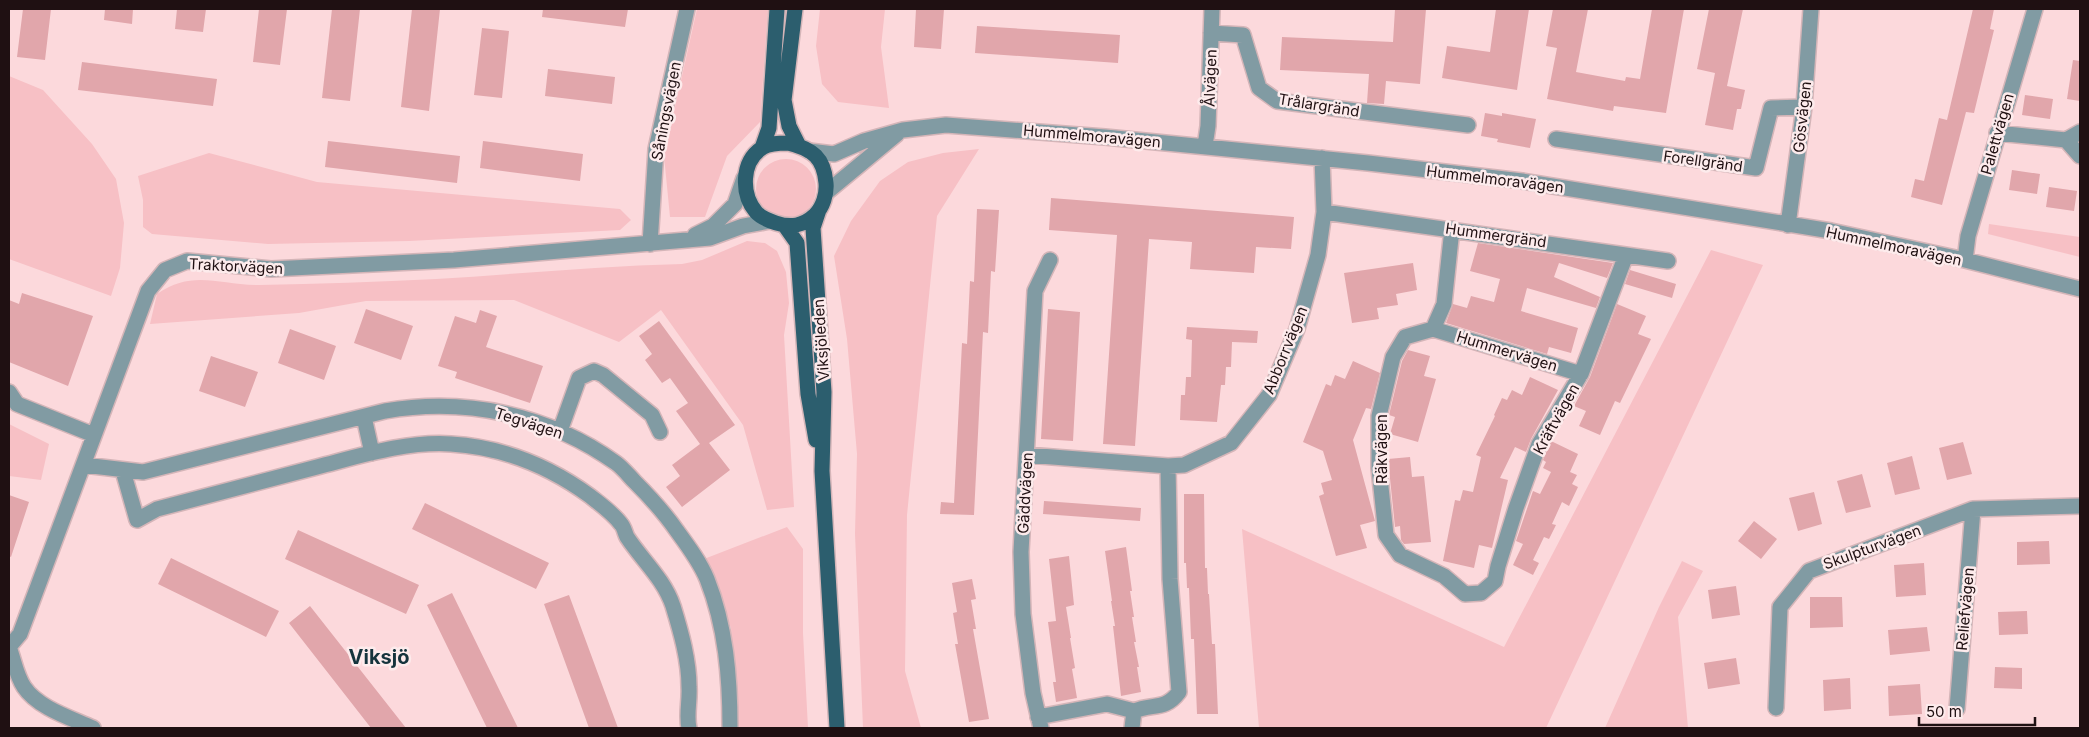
<svg xmlns="http://www.w3.org/2000/svg" width="2089" height="737" font-family="Inter,sans-serif">
  <style>
    .green { fill: #f7c0c5 }
    .building { fill: #e1a6ab }
    .lines { fill: none; stroke-linecap: round; stroke-linejoin: round }
    .minor-casing { stroke: #d4b5b8; stroke-width: 18 }
    .major-casing { stroke: #d4b5b8; stroke-width: 18 }
    .minor { stroke: #819ba3; stroke-width: 15 }
    .major { stroke: #2c5e6e; stroke-width: 15 }
    .labels { text-anchor: middle; dominant-baseline: central; stroke-width: 5; stroke-linejoin: round; paint-order: stroke }
    .street-label { font-size: 15px; fill: #1f1012; stroke: #fdebec }
    .district-label { font-size: 20px; font-weight: bold; fill: #15343d; stroke: #fdebec }
  </style>
  <rect width="100%" height="100%" fill="#fcd9dc"/>
  <path class="green" d="M697 9H768L760 122 727 156 705 217H670L664 156Z
    M820 9H885L881 47 889 108 838 102 822 84 816 46Z
    M9 76 43 90 92 144 116 179 124 223 120 268 111 296 9 259Z
    M979 149 937 216 907 515 905 671 921 728H863L855 534 857 454 847 339 834 256 851 221 880 181 908 162 943 153Z
    M209 153 317 182 620 209 631 220 620 230 409 241 268 244 152 234 143 227V200L138 176Z
    M756 189a30 30 0 1 1 60 0a30 30 0 1 1-60 0Z
    M1989 224 2080 237V257L1988 234Z
    M747 241 765 243 777 251 786 272 789 303 784 335 794 507 767 510 743 425 661 310 619 342 514 300 366 301 299 313 150 324 157 294C193 269 218 285 259 285 318 284 377 282 436 279 518 274 600 266 682 264L702 260Z
    M1711 250 1763 265 1546 728H1259L1242 529 1504 647Z
    M9 424 49 444 41 480 9 476Z
    M787 527 803 549V633L808 728H736L731 628 704 559Z
    M1682 561 1703 571 1678 617 1688 728H1605L1659 607Z"/>
  <path class="building" d="M23 9H51L45 60 17 57Z
    M105 9H133L132 24 104 20Z
    M177 9H206L203 32 175 29Z
    M259 9H287L280 65 253 62Z
    M332 9H360L350 101 322 98Z
    M412 9H440L429 111 401 107Z
    M543 9H628L625 27 542 17Z
    M916 9H944L941 49 914 47Z
    M1395 9H1426L1420 84 1386 81 1384 104 1367 103 1369 74 1280 70 1282 37 1393 42Z
    M1496 9H1529L1517 90 1442 78 1447 46 1490 52Z
    M1553 9H1588L1576 72 1625 81 1626 77 1640 79 1652 9H1684L1666 113 1614 106 1613 111 1547 99 1557 48 1546 46Z
    M1709 9H1743L1727 86 1745 90 1741 109H1737L1733 130 1705 125 1715 73 1697 69Z
    M1973 9H1994L1990 29 1994 30 1974 113 1966 112 1942 205 1911 197 1915 179 1924 181 1939 118 1947 120Z
    M977 26 1120 35 1118 63 975 53Z
    M482 28 509 31 502 98 474 95Z
    M2073 60 2080 61V101L2067 99Z
    M82 62 217 79 213 106 78 90Z
    M548 69 615 77 612 104 545 96Z
    M2025 95 2053 99 2050 119 2022 115Z
    M1485 113 1502 116V113L1536 119 1530 148 1497 142 1498 139 1481 136Z
    M328 141 460 156 457 183 325 167Z
    M483 141 583 154 580 181 480 168Z
    M2012 170 2040 174 2037 194 2009 190Z
    M2049 187 2077 191 2074 211 2046 207Z
    M1051 198 1294 217 1291 249 1256 247 1254 273 1190 269 1192 242 1149 239 1135 446 1103 444 1117 235 1049 230Z
    M977 209 999 210 995 272 991 271 988 333 983 332 974 515 940 514 941 502 954 503 962 343 967 344 970 281 974 282Z
    M1478 243 1613 263 1607 278 1559 263 1554 277 1600 297 1596 308 1527 288 1521 311 1578 328 1571 353 1549 347 1547 354 1446 323 1453 304 1467 308 1471 296 1494 302 1500 279 1470 271Z
    M1413 263 1417 290 1396 294 1398 305 1377 308 1379 319 1352 323 1344 273Z
    M1630 270 1676 284 1672 298 1625 284Z
    M22 293 93 316 68 386 9 362V300L19 304Z
    M1617 304 1646 316 1638 334 1651 339 1620 403 1615 401 1600 435 1579 426 1586 411 1574 406 1590 377Z
    M366 309 413 326 401 360 354 343Z
    M1048 309 1080 312 1073 441 1041 439Z
    M480 310 497 316 486 347 543 366 530 403 455 378 457 372 438 366 455 316 476 323Z
    M659 321 735 425 709 443 730 470 682 507 666 487 680 476 672 465 700 444 676 411 688 403 670 378 662 383 645 360 652 354 639 336Z
    M1187 327 1258 331 1257 343 1232 342 1231 367H1226L1225 385H1221L1217 422 1180 420 1181 395H1185L1186 377H1191L1192 340 1186 339Z
    M290 329 336 346 324 380 278 363Z
    M1408 350 1430 356 1424 376 1436 379 1418 442 1390 434 1395 417 1389 415 1402 361Z
    M211 356 258 372 245 407 199 391Z
    M1353 361 1380 373 1371 409 1366 408 1353 440 1375 521 1360 525 1367 548 1336 556 1319 496 1324 494 1321 483 1332 480 1323 451 1303 442 1326 384 1331 386 1335 375 1345 379Z
    M1530 377 1558 390 1531 439 1526 452 1515 447 1500 478 1508 480 1492 548 1479 545 1474 568 1443 561 1455 500 1460 501 1463 490 1473 492 1481 457 1476 455 1495 416 1494 415 1502 398 1507 400 1512 390 1522 395Z
    M1551 441 1578 454 1570 472 1577 475 1572 484 1578 487 1569 506 1562 502 1552 524 1556 525 1549 539 1544 537 1533 560 1539 563 1533 575 1513 565 1523 544 1516 541 1533 491 1540 494 1551 472 1543 468 1546 462 1543 460Z
    M1963 442 1972 474 1947 480 1939 448Z
    M1912 456 1920 489 1895 495 1887 463Z
    M1410 457 1412 477 1424 476 1431 542 1404 544 1401 540 1400 526 1395 527 1388 459Z
    M1862 474 1871 507 1846 513 1837 481Z
    M1814 492 1822 524 1798 531 1789 498Z
    M1184 494H1204L1205 568H1207L1208 594H1209L1212 644H1215L1218 714H1197L1194 639H1191L1189 588H1187L1186 563H1184Z
    M9 495 29 502 11 557 9 556Z
    M1044 501 1141 508 1140 521 1043 514Z
    M425 503 549 563 536 589 412 529Z
    M1754 521 1777 539 1761 559 1738 541Z
    M298 530 419 585 406 614 285 559Z
    M2049 541 2050 564 2017 565V542Z
    M1126 547 1132 591H1130L1134 617H1132L1136 642H1134L1139 667H1137L1141 692 1121 696 1113 626H1115L1111 601H1112L1105 551Z
    M1069 556 1074 605 1066 607 1071 638H1070L1075 668 1072 669 1077 698 1056 702 1053 682H1056L1048 622 1056 621 1049 559Z
    M171 558 279 611 266 637 158 584Z
    M1924 563 1926 595 1896 597 1894 565Z
    M972 579 976 599 971 600 976 629H973L989 719 969 722 955 644H958L953 613 957 612 952 583Z
    M1736 586 1740 615 1712 619 1708 590Z
    M452 593 518 728H487L427 605Z
    M569 595 618 728H589L544 604Z
    M1810 597H1842L1843 627 1810 628Z
    M310 606 406 728H371L289 623Z
    M2027 611 2028 634 1999 635 1998 612Z
    M1927 627 1930 651 1890 655 1888 630Z
    M1736 658 1740 684 1708 689 1704 663Z
    M1995 667 2022 668V689L1994 688Z
    M1850 678 1851 709 1824 711 1823 680Z
    M1920 684 1922 714 1889 716 1888 686Z"/>
  <g class="lines">
    <defs>
      <path id="minor" d="M1211 33 1243 35 1259 88 1277 101 1468 125
        M1997 133 2066 140 2080 132
        M1556 139 1756 168 1771 108 1804 107
        M2066 140 2080 156
        M1205 146 1208 126 1212 9
        M809 151 834 154 864 141 903 130 946 125 1105 137 1368 163 1522 181 1831 231 1965 260 2080 289
        M827 192 897 134
        M1324 212 1668 261
        M1788 225 1804 107 1811 9
        M1452 229 1444 304 1433 329 1405 337 1393 357 1379 416V468L1386 535 1400 555 1444 576 1465 594 1481 593 1495 581 1498 566 1516 508 1539 444 1581 374 1626 255
        M695 235 713 226 735 204 744 178
        M650 244 656 149 687 9
        M1965 260 1968 236 2035 9
        M1433 329 1581 374
        M9 392 17 404 94 435
        M364 417 372 453
        M560 431 579 378 594 371 603 375 652 415 660 432
        M1027 455 1168 466 1184 465 1231 443 1269 395 1297 329 1318 255 1324 212 1322 158
        M84 465 143 472 385 411C467 397 549 415 616 463 623 468 629 476 635 482 650 497 664 512 677 531 688 546 700 562 707 579 726 627 730 677 730 728
        M123 471 137 520 157 509C210 495 264 481 317 467 360 456 406 441 451 444 501 447 549 466 590 496 600 504 613 513 621 524 624 527 625 533 627 537 642 560 664 579 673 606 681 632 689 660 689 687 690 701 686 715 689 728
        M9 647 20 634 148 291 165 270 187 261 271 269 454 260 710 238 743 226 770 221
        M9 647C14 660 16 675 24 687 38 708 71 718 93 728
        M1776 708 1780 607 1809 571 1973 509 2080 506
        M1957 709 1973 509
        M1038 717 1107 704 1134 711
        M1041 728 1033 693 1023 614 1021 552 1035 291 1050 260
        M1132 728 1134 711C1153 703 1165 711 1179 692L1170 579 1168 466"/>
      <path id="major" d="M795 9 784 100 789 126 799 146
        M788 143C813 149 824 158 826 183 827 194 823 207 815 215 803 226 791 228 776 223 770 221 761 218 756 212 741 194 741 162 762 148 769 143 780 143 788 143Z
        M762 148 769 128 777 9
        M819 210 813 228 824 392 822 471 837 728
        M785 226 797 243 808 394 816 440"/>
    </defs>
    <use href="#minor" class="minor-casing"/>
    <use href="#major" class="major-casing"/>
    <use href="#minor" class="minor"/>
    <use href="#major" class="major"/>
  </g>
  <g class="labels">
    <g class="street-label">
      <text transform="translate(1210 78) rotate(-88)">Ålvägen</text>
      <text transform="translate(1319 105) rotate(9)">Trålargränd</text>
      <text transform="translate(666 111) rotate(-79)">Såningsvägen</text>
      <text transform="translate(1802 117) rotate(-84)">Gösvägen</text>
      <text transform="translate(1997 134) rotate(-74)">Palettvägen</text>
      <text transform="translate(1092 136) rotate(5)">Hummelmoravägen</text>
      <text transform="translate(1703 161) rotate(8)">Forellgränd</text>
      <text transform="translate(1495 179) rotate(7)">Hummelmoravägen</text>
      <text transform="translate(1496 235) rotate(8)">Hummergränd</text>
      <text transform="translate(1894 246) rotate(12)">Hummelmoravägen</text>
      <text transform="translate(236 266) rotate(3)">Traktorvägen</text>
      <text transform="translate(821 340) rotate(-94)">Viksjöleden</text>
      <text transform="translate(1285 350) rotate(-68)">Abborrvägen</text>
      <text transform="translate(1507 351) rotate(17)">Hummervägen</text>
      <text transform="translate(1556 419) rotate(-61)">Kräftvägen</text>
      <text transform="translate(529 423) rotate(18)">Tegvägen</text>
      <text transform="translate(1381 449) rotate(-90)">Räkvägen</text>
      <text transform="translate(1025 493) rotate(-87)">Gäddvägen</text>
      <text transform="translate(1872 547) rotate(-20)">Skulpturvägen</text>
      <text transform="translate(1965 609) rotate(-85)">Reliefvägen</text>
    </g>
    <g class="district-label">
      <text x="379" y="657">Viksjö</text>
    </g>
  </g>
  <rect width="2089" height="737" fill="none" stroke="#1f1012" stroke-width="20"/>
  <path d="M1919 717v8h116v-8" fill="none" stroke="#1f1012" stroke-width="2.5"/>
  <text x="1926" y="717" font-size="15" fill="#1f1012" stroke="#fdebec" stroke-width="4" paint-order="stroke">50 m</text>
</svg>
